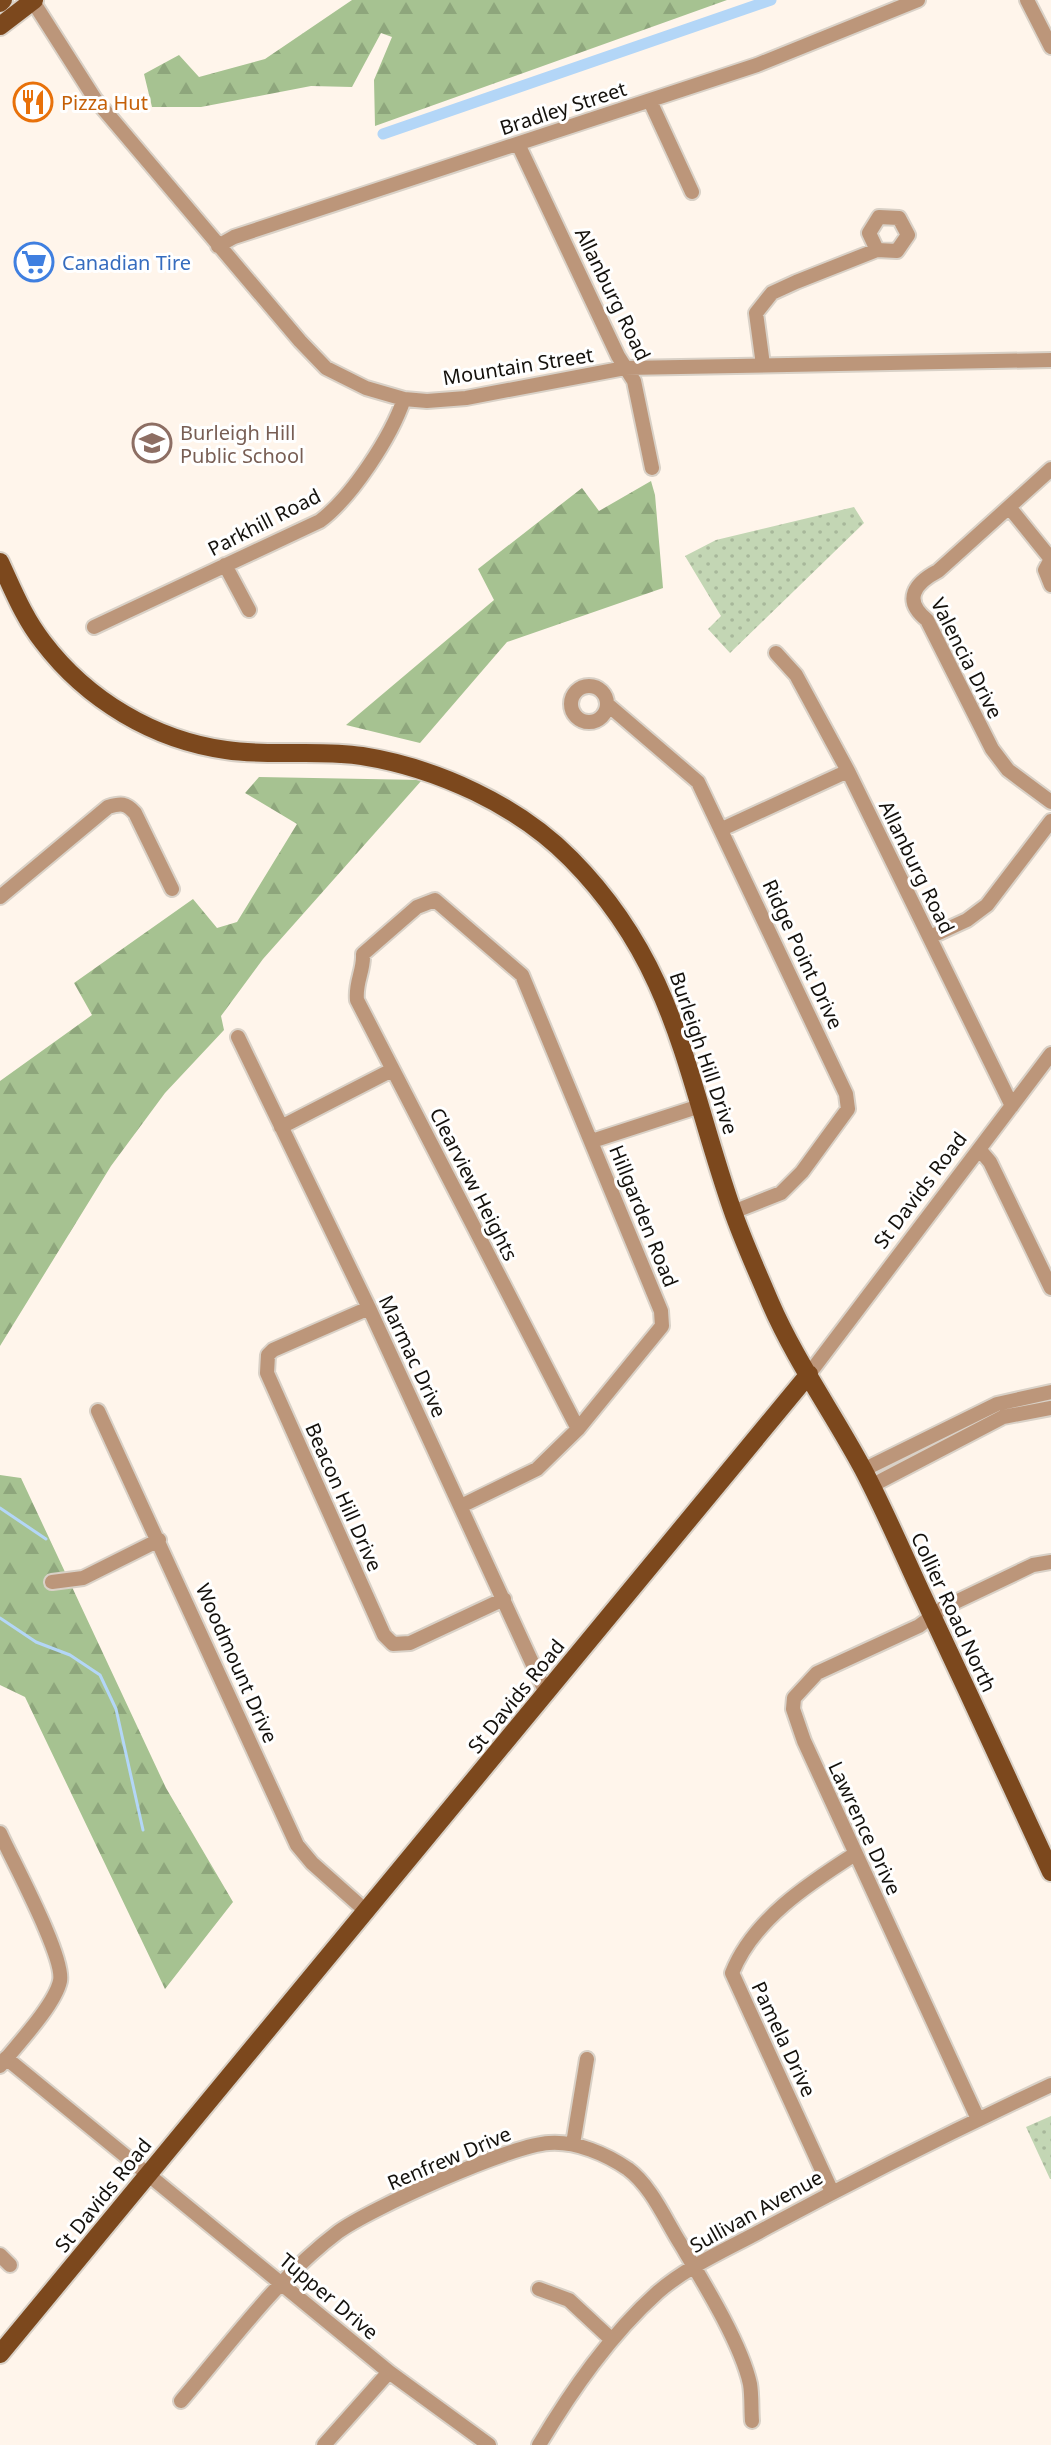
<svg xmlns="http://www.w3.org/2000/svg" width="1051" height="2445" font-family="'Noto Sans',sans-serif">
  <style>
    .grass { fill: url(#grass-dots) }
    .forest { fill: url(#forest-firs) }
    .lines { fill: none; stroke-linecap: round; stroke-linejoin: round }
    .stream { stroke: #b3d6f7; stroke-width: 3 }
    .canal { stroke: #b3d6f7; stroke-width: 11 }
    .minor-casing { stroke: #d9d1c7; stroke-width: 18 }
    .major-casing { stroke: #d9d1c7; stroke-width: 22 }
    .minor { stroke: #bc967a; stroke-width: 14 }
    .major { stroke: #7c481d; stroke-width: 18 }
    .labels { text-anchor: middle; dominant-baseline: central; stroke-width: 6; stroke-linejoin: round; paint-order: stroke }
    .food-label { font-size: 20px; fill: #c56008; stroke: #fff; text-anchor: start }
    .street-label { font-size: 20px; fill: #14110c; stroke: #fff }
    .shop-label { font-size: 20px; fill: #366cbe; stroke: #fff; text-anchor: start }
    .education-label { font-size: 20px; fill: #785e54; stroke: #fff; text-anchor: start }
  </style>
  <defs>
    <pattern id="grass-dots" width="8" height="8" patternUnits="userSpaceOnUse" patternTransform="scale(2)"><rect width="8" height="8" fill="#c3d6b4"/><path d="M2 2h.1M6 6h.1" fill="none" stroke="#a7b79a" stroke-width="1.8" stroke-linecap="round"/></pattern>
    <pattern id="forest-firs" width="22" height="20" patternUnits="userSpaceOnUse" patternTransform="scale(2)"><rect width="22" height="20" fill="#a6c291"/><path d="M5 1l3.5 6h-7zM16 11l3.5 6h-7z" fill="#8ea67c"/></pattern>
  </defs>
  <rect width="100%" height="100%" fill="#fff5eb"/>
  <path class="grass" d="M854 507 864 523 730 653 708 629 721 616 685 556 716 540Z
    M1051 2116V2179H1050L1026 2127Z"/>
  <path class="forest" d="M352 0H727L375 126 374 80 392 37 381 33 352 87 311 86 201 107H152L144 74 179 55 199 77 265 59Z
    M651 481 655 495 663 588 507 642 420 743 346 725 494 600 478 569 582 488 599 511Z
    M259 777 422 780 263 959 221 1016 224 1030 165 1093 111 1166 0 1346V1081L92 1015 74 983 193 899 217 928 237 922 297 824 245 793Z
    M0 1475 21 1478 166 1788 233 1902 165 1989 25 1697 0 1685Z"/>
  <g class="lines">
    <path class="stream" d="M0 1508 46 1539
      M0 1618 36 1642 70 1655 100 1675 116 1709 143 1830"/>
    <path class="canal" d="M383 134 771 0"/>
    <defs>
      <path id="minor" d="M32 0 95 99 300 341 326 368 366 388 404 399 427 401 466 398 625 368 1051 360
        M1027 0 1051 47
        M650 101 692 192
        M518 144 618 356 634 381 652 468
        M218 246 234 237 757 65 918 0
        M763 365 756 313 772 293 796 282 877 250 897 251 908 235 899 218 879 217 869 233 877 250
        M1051 469 938 571C915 583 902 600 927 620L992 749 1008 770 1051 802
        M1009 507 1051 559
        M1051 559 1045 570 1051 585
        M225 565 249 610
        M94 627 320 521C352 497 391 437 404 399
        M776 653 796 675 848 771 1012 1106
        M571 704a18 18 0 1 1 36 0a18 18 0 1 1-36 0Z
        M607 704 698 782 846 1094 848 1109 802 1172 781 1193 733 1212
        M722 829 848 771
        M0 897 108 807C121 803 126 803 135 813L172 889
        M930 937 967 920 987 905 1051 821
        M238 1037 369 1308 546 1693
        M281 1127 392 1070
        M592 1141 700 1106
        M979 1149 990 1162 1051 1288
        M369 1308 273 1350 268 1355 267 1373 384 1635 393 1644 410 1643 504 1599
        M809 1374 1051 1054
        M98 1411 297 1845 312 1863 367 1912
        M863 1470 997 1404 1051 1392
        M871 1486 1003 1417 1051 1408
        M461 1506 537 1469 578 1429 662 1326 661 1311 522 975 435 900 417 907 363 954C364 971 355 982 357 1000L578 1429
        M52 1582 83 1578 159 1540
        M0 1833C12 1860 65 1957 60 1981 55 2005 16 2046 0 2066
        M6 2058 389 2372 489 2445
        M978 2119 804 1741 793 1709 794 1698 817 1673 919 1626 943 1608 1033 1565 1051 1562
        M573 2144 587 2059
        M832 2192 732 1973C753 1920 808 1884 855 1854
        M0 2255 10 2265
        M539 2289 569 2300 612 2340
        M181 2401C230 2344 277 2278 338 2232 369 2209 511 2145 549 2143 576 2141 606 2154 628 2169 651 2186 665 2219 680 2243 702 2280 741 2343 750 2384 752 2396 751 2409 752 2421
        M324 2445 389 2372
        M539 2445C572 2390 610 2335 658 2292 689 2265 732 2247 768 2227 861 2177 955 2130 1051 2085"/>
      <path id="major" d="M0 3 3 0
        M0 26 34 0
        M0 562C13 590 24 618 43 642 87 700 154 740 226 750 271 757 317 749 362 756 437 768 518 805 571 859 676 965 686 1077 732 1209 743 1241 757 1271 770 1302 795 1360 833 1413 863 1469 884 1509 902 1551 921 1592 965 1685 1008 1779 1051 1872
        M0 2354 809 1374"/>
    </defs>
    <use href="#minor" class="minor-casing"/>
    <use href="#major" class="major-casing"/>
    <use href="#minor" class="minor"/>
    <use href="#major" class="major"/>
  </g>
  <defs>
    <symbol id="restaurant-ring" viewBox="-11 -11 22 22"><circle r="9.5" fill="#fff" stroke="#e8710a" stroke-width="1.5"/><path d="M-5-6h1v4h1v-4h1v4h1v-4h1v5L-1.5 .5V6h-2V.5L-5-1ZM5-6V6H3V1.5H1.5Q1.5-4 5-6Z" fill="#e8710a"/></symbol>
    <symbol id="supermarket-ring" viewBox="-11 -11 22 22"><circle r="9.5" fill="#fff" stroke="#3f7fe0" stroke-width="1.5"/><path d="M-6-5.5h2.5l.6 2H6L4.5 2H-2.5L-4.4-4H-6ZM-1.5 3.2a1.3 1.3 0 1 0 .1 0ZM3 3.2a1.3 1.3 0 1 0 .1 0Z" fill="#3f7fe0"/></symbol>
    <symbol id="school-ring" viewBox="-11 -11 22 22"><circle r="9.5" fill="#fff" stroke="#8d6e63" stroke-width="1.5"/><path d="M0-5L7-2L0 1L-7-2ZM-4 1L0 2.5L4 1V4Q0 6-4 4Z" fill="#8d6e63"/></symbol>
  </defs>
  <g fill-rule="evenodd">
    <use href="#restaurant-ring" x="11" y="80" width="44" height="44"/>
    <use href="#supermarket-ring" x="12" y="240" width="44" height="44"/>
    <use href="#school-ring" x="130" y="421" width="44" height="44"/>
  </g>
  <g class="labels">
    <g class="food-label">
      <text x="61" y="102">Pizza Hut</text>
    </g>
    <g class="street-label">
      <text transform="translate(563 108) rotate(-18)">Bradley Street</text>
      <text transform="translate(613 294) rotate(64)">Allanburg Road</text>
      <text transform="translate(518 366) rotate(-9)">Mountain Street</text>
      <text transform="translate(264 522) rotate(-27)">Parkhill Road</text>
      <text transform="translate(967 658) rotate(63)">Valencia Drive</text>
      <text transform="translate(917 867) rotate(64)">Allanburg Road</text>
      <text transform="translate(803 954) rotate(65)">Ridge Point Drive</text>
      <text transform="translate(704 1053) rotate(71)">Burleigh Hill Drive</text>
      <text transform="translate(474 1184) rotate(63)">Clearview Heights</text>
      <text transform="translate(920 1190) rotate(-53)">St Davids Road</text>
      <text transform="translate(644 1216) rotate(68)">Hillgarden Road</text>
      <text transform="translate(413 1356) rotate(65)">Marmac Drive</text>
      <text transform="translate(344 1497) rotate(66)">Beacon Hill Drive</text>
      <text transform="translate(954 1612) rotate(65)">Collier Road North</text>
      <text transform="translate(237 1663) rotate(66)">Woodmount Drive</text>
      <text transform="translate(516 1696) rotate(-51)">St Davids Road</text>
      <text transform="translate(865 1828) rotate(65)">Lawrence Drive</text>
      <text transform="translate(784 2039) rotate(65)">Pamela Drive</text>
      <text transform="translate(449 2158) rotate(-23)">Renfrew Drive</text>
      <text transform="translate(103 2195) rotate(-51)">St Davids Road</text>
      <text transform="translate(756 2211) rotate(-29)">Sullivan Avenue</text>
      <text transform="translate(329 2296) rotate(40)">Tupper Drive</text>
    </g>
    <g class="shop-label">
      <text x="62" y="262">Canadian Tire</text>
    </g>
    <g class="education-label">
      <text x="180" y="432">Burleigh Hill<tspan x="180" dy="23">Public School</tspan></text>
    </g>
  </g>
</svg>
